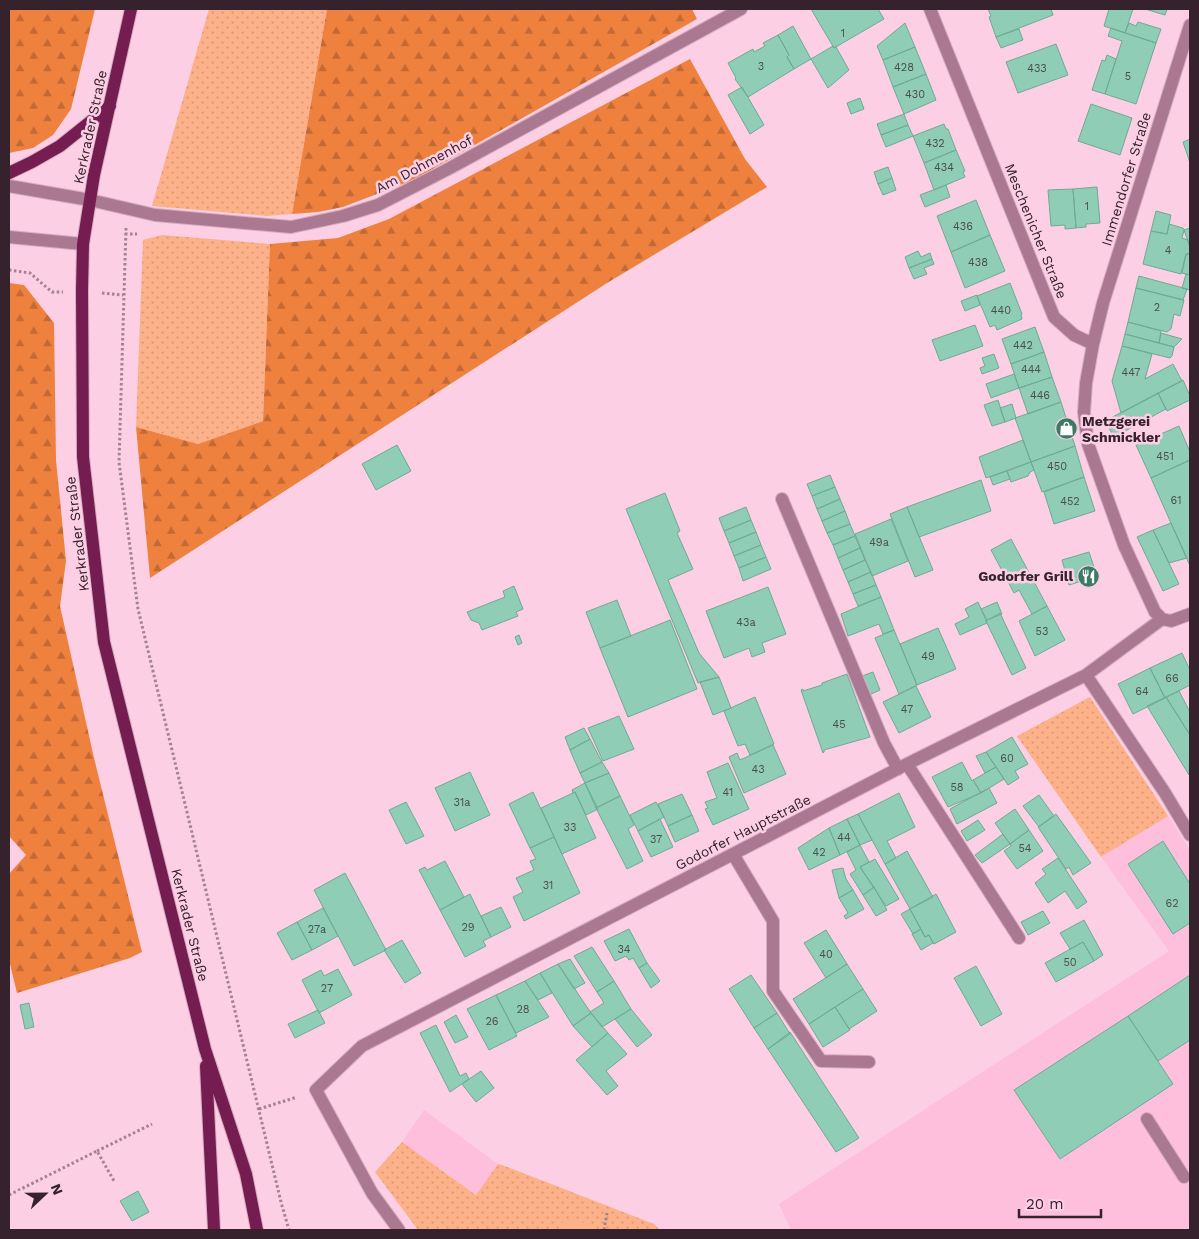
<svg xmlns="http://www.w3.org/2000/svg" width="1199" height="1239" font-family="'Work Sans',sans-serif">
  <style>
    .built { fill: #fdbfdc }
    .grass { fill: url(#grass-dots) }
    .forest { fill: url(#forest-firs) }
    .garden { fill: #fdb189 }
    .building { fill: #8fcdb6; stroke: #6eaa94 }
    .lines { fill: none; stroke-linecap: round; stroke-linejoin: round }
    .minor-casing { stroke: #d4acbf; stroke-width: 14 }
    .major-casing { stroke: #d4acbf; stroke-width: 14 }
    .path { stroke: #a48292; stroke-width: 3; stroke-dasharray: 2.5 2.5; stroke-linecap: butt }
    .minor { stroke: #aa7890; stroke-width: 12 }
    .major { stroke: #751c50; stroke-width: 12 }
    .labels { text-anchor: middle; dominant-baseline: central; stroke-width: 5; stroke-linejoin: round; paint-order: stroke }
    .number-label { font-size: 11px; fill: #4c4d4e }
    .street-label { font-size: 14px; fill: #36222c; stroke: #fccfe4 }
    .poi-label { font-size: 14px; font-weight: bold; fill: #36222c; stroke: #fccfe4; text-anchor: start }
  </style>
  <defs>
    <pattern id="grass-dots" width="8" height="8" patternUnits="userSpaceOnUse" patternTransform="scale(1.25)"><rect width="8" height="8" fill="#fdb189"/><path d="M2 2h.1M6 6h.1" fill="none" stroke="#d99876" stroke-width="1.8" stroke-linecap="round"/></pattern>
    <pattern id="forest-firs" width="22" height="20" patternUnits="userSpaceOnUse" patternTransform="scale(1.25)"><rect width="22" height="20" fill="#ef813f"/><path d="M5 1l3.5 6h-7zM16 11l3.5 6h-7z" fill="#c26935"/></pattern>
  </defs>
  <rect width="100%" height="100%" fill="#fccfe4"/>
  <path class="built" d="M1168 816 1190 850V1230H791L779 1204 1169 951 1101 857Z
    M424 1110 498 1164 476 1195 402 1142Z"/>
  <path class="grass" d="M209 9H327L292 214 267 216 152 206Z
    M162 235 270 244 263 421 198 444 136 427 143 240Z
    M1090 697 1168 816 1101 857 1017 736Z
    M402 1142 476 1195 498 1164 502 1165 654 1224 660 1230H418L375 1172Z"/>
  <path class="forest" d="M9 9H95L71 109 53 135 33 148 9 153Z
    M327 9H692L697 19 413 180 343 207 318 212 292 214Z
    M690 59 745 159 767 187 607 283 150 578 136 427 198 444 263 421 270 244 338 238 389 219Z
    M9 283 24 285 54 323 56 460 66 561 60 606 94 758 142 952 130 958 17 993 9 960V874L26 855 9 836Z"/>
  <path class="garden" d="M563 1219 597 1225 596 1230H561Z"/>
  <path class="building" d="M811 9H878L884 19 834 48Z
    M988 9H1051L1053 15 996 37 989 17 991 16Z
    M1109 9H1133L1125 33 1104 26Z
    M1145 9H1167L1165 15Z
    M1138 22 1161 29 1156 43 1125 33 1129 23 1136 26Z
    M905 23 915 47 883 60 877 46Z
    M793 26 811 59 794 69 787 57 789 55 778 35Z
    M1111 28 1156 43 1136 104 1105 94 1122 41 1108 36Z
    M1019 29 1023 40 1001 48 996 37Z
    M778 35 789 55 787 57 794 69 748 97 735 79 736 78 728 63 753 49 754 52 765 46 763 43Z
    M1056 44 1068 75 1018 93 1006 62Z
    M833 46 834 48 836 47 849 70 828 88 811 59Z
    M915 47 926 74 893 87 883 60Z
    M1107 55 1116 59 1105 94 1092 90 1102 60 1105 61Z
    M926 74 936 100 904 114 893 87Z
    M742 87 764 125 750 134 728 95Z
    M860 98 864 109 851 114 847 103Z
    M1091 104 1132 118 1120 155 1078 141Z
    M904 114 908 125 881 135 877 124Z
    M944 124 946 129H948L956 150 924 163 913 136Z
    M908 125 913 136 886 147 881 135Z
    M1190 139V163L1183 142Z
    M956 150 965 171 963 172 965 177 934 190 924 163Z
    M888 167 892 178 878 184 874 172Z
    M892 178 896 190 883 195 878 184Z
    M946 185 950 197 925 207 920 195Z
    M1097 187 1100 223 1086 224V227L1076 228 1073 189Z
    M1073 189 1076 228 1065 229V225L1051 226 1048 190Z
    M976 200 990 235 951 252 937 216Z
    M1156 211 1171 215 1167 234 1151 231Z
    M1169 224 1183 228 1184 230 1182 238 1188 240 1190 247V254H1186L1181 274 1143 264 1151 231 1167 234Z
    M1190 228V247L1184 230Z
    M990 235 1005 271 965 288 951 252Z
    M918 251 921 257 930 253 932 259 909 268 905 257Z
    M1186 254H1190V275L1182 273Z
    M932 259 934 264 924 268 927 274 914 279 909 268Z
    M1186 274 1190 275V290L1182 288Z
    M1139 276 1187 289 1183 300 1136 288Z
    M1010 283 1022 314 1021 315 1022 319 997 330 995 325 990 327 977 296Z
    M1136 288 1184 300 1180 316 1174 314 1171 329 1167 332 1128 322Z
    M977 295 980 305 965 311 961 301Z
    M1128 322 1161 331 1159 343 1125 334Z
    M975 325 983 346 940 361 932 340Z
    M1035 327 1044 352 1011 364 1002 339Z
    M1161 333 1182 339 1174 347 1159 343Z
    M1125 334 1174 347 1172 356 1170 358 1122 346Z
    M1122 346 1152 354 1145 379 1173 364 1182 381 1121 413 1112 381Z
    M1044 352 1052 377 1019 388 1011 364Z
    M994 354 999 368 982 374 980 368 985 366 982 358Z
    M1014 374 1019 388 991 398 986 384Z
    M1052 377 1061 402 1028 414 1019 388Z
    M1183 380 1190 396V400L1167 411 1158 393Z
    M1158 393 1166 409 1114 437 1105 421Z
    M998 400 1005 422 992 426 984 405Z
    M1061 402 1075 446 1031 462 1015 418Z
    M1012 404 1016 418 1005 422 1000 408Z
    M1179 426 1190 452V460L1151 478 1136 445Z
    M1023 440 1031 462 986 478 979 457Z
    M397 445 411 471 376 490 362 464Z
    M1075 446 1084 477 1042 492 1031 462Z
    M1190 460V566L1151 478Z
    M1031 462 1034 470 1030 472 1028 476 1011 482 1007 471Z
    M1007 471 1010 479 993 485 990 477Z
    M830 475 835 487 812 496 807 484Z
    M1084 477 1095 511 1054 524 1044 492Z
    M981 480 991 511 919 537 907 507Z
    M835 487 840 499 817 509 812 496Z
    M665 493 680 531 677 533 693 569 668 580 699 653 719 677 698 683 626 509Z
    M840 499 845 511 822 521 817 509Z
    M746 507 751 520 724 531 719 518Z
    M907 507 933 570 915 577 890 514Z
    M845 511 850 524 827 533 822 521Z
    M891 519 908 561 872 576 855 534Z
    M751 520 756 532 729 543 724 531Z
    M1171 523 1187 558 1169 563 1153 530Z
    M850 524 855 536 833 545 827 533Z
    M1153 530 1179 584 1163 591 1137 537Z
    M756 532 761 545 734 556 729 543Z
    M855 536 860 548 838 558 833 545Z
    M1011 539 1047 606 1032 614 1019 590 1014 593 991 550Z
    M761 545 766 557 739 568 734 556Z
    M860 548 865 560 843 570 838 558Z
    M1089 552 1097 576 1069 585 1062 560Z
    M766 557 771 569 743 581 739 568Z
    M865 560 871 572 848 582 843 570Z
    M871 572 876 585 853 594 848 582Z
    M876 585 881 597 858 606 853 594Z
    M514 586 523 609 516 612 518 616 482 630 479 623 471 620 467 612 505 597 503 591Z
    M768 587 786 634 762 643 765 652 752 657 749 648 724 658 706 611Z
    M881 597 894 630 883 634 879 624 848 636 841 614Z
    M617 600 631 636 600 648 586 612Z
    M978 602 987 623 960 635 955 624 969 617 965 609Z
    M997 602 1002 614 987 620 981 609Z
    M1047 606 1065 640 1035 656 1019 621Z
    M1000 613 1026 668 1012 675 986 621Z
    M670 620 697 689 628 717 600 648Z
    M938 628 956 669 917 685 900 644Z
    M894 630 917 685 899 694 875 638Z
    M519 635 522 643 518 645 515 637Z
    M1182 653 1190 670V685L1165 698 1150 668Z
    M1150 668 1165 698 1133 714 1118 684Z
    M873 672 880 690 869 695 862 676Z
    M847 674 870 737 824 750V752L823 753 801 690 803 689V691L822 685V683Z
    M719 677 731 708 713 715 700 682Z
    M916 686 931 717 899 733 883 702Z
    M1179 691 1190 712V735L1166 697Z
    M755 697 774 744 750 755 745 744 738 746 724 711Z
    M1166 697 1190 735 1189 775 1147 706Z
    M619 716 634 749 603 761 588 728Z
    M584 728 590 739 570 750 565 737Z
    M1012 737 1028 764 1015 771 1019 778 1008 785 986 752Z
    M590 739 602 762 580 773 570 750Z
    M773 745 786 774 744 793 729 757 737 753 740 760Z
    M986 752 996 767 985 773 976 756Z
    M602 762 609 773 585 783 580 773Z
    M962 762 972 781 973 780 981 793 948 807 932 777Z
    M728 763 749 809 713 825 705 809 708 808 705 802 717 798 707 772Z
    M996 767 1004 779 981 793 973 780Z
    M470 772 490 815 455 831 435 788Z
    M609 773 620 796 596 808 585 783Z
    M585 783 598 809 586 815 575 792 573 793 572 790Z
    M989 788 997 803 957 824 950 809Z
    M533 792 554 837 530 848 509 804Z
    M575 792 596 838 562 854 541 808Z
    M899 793 915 827 887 841 896 858 885 864 858 814Z
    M682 794 692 815 668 826 658 804Z
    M1039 795 1054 816 1039 827 1023 806Z
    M620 796 634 825 628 829 643 861 627 869 596 808Z
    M406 802 424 836 406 844 389 810Z
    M656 802 664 817 638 831 630 815Z
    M1015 809 1029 830 1010 844 995 823Z
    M858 814 872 840 860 845 847 819Z
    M1056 814 1091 863 1073 875 1069 867 1066 869 1038 827Z
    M692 815 699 831 675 842 668 826Z
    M660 819 673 847 651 857 638 831Z
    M847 819 860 845 840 855 829 828Z
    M978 820 985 830 967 841 961 831Z
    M829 828 840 855 809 870 798 848Z
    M1029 830 1043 851 1017 869 1004 851 1011 846 1010 844Z
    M1003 834 1010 844 982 863 975 855Z
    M554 837 580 893 524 921 513 897 523 892 516 878 534 870 530 861 536 859 530 848Z
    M1163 841 1190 884V923L1173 934 1128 864Z
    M860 845 869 862 860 867 874 887 863 895 850 874 856 870 847 852Z
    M907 851 933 897 910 909 885 864Z
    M1058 858 1087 902 1077 909 1065 891 1048 903 1035 883 1046 874 1042 869Z
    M875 859 899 899 886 906 860 867Z
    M445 861 464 897 440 910 419 870 425 867 427 870Z
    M843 868 846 879 853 890 839 898 832 870Z
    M345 873 386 950 354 966 314 890Z
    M874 887 887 910 876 916 863 895Z
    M853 890 864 909 846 919 844 916 848 913 839 898Z
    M470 894 491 937 483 941 486 946 465 957 440 910Z
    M936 894 956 932 934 944 929 935 925 937 910 909Z
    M501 907 511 927 491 937 481 916Z
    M323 908 338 936 312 950 297 922Z
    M910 909 921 929 913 934 901 914Z
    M1043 911 1050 923 1028 935 1021 922Z
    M1084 920 1103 955 1094 961 1083 942 1070 949 1060 933Z
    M297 922 312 950 292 960 277 933Z
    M629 929 647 963 639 968 633 958 629 960 626 956 615 961 604 941Z
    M921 929 925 937 929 935 933 943 921 950 912 934Z
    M826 930 847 964 826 978 804 943Z
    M402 940 421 973 405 983 384 950Z
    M1083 942 1094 961 1056 982 1045 963Z
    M592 947 614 981 597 992 574 956Z
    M570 959 585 983 574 989 558 964Z
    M647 963 660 981 651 988 639 968Z
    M558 964 591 1013 573 1026 540 973Z
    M847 964 863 989 809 1024 793 999Z
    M976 966 1002 1014 981 1026 954 978Z
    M338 969 352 995 319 1013 302 980 321 970 324 976Z
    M540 973 552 993 538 1000 525 981Z
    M751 975 777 1013 754 1028 729 989Z
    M1190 975V1040L1158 1061 1128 1016Z
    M525 981 549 1017 516 1033 496 995Z
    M614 981 631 1009 602 1027 590 1012 604 1003 597 992Z
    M863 989 877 1011 849 1029 835 1007Z
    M496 995 517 1036 489 1050 467 1009Z
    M29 1003 34 1027 25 1029 20 1005Z
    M835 1007 850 1030 823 1047 809 1024Z
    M631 1009 652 1035 637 1047 615 1019Z
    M318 1010 325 1023 295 1038 288 1024Z
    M591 1013 608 1033 592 1047 573 1026Z
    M777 1013 790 1034 768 1049 754 1028Z
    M456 1015 468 1037 455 1043 444 1022Z
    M1128 1016 1173 1084 1060 1159 1014 1090Z
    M436 1025 460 1076 466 1073 469 1079 450 1092 420 1033Z
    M790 1032 859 1138 836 1152 768 1049Z
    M608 1033 627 1054 606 1071 618 1086 607 1095 576 1060Z
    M481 1071 494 1088 476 1102 462 1084Z
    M138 1191 149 1212 132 1221 120 1201Z"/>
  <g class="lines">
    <defs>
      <path id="minor" d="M930 9 1054 317 1074 335 1093 344
        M9 186 90 200 155 215 291 227 343 216 378 205 450 168 741 9
        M9 237 83 244
        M782 499 884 743 898 769
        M1162 619 1155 612 1124 545 1088 444 1084 412 1086 383 1093 344 1103 303 1190 25
        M1086 675 1165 793 1190 835
        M907 764 1019 938
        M733 854 773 921V991L821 1061 869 1062
        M1147 1119 1184 1177
        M399 1230 372 1193 316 1090 362 1046 907 764 1086 675 1162 619 1171 621 1190 614"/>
      <path id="major" d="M131 9 94 175 83 244 82 291 83 457 104 642 205 1049 246 1174 257 1230
        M9 173 32 162 60 146 110 106
        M206 1066 214 1230"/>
    </defs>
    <use href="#minor" class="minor-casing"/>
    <use href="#major" class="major-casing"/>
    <path class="path" d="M126 228 119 462 138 609 281 1202 289 1230
      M125 234H137
      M9 270 30 273 52 292H63
      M102 293 123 295
      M259 1109 297 1097
      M97 1151 152 1124
      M9 1195 97 1151 114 1181
      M604 1230 607 1213"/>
    <use href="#minor" class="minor"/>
    <use href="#major" class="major"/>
  </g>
  <defs>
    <symbol id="shop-disc" viewBox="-11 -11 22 22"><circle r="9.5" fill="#3d7a65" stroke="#fccfe4"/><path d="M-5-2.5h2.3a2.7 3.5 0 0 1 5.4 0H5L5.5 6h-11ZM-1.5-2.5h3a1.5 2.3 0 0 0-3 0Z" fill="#fff"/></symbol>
    <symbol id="restaurant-disc" viewBox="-11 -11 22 22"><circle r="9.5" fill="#3d7a65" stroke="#fccfe4"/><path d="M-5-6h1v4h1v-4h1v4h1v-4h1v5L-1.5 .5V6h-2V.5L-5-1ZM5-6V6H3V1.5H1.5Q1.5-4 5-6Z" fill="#fff"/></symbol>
  </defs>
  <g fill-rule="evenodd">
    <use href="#shop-disc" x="1054" y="416" width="25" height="25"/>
    <use href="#restaurant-disc" x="1076" y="564" width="25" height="25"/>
  </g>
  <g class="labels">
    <g class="number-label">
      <text x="843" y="33">1</text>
      <text x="761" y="66">3</text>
      <text x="904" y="67">428</text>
      <text x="1037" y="68">433</text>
      <text x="1128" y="76">5</text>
      <text x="915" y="94">430</text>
      <text x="935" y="143">432</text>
      <text x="944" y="167">434</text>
      <text x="1087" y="206">1</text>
      <text x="963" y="226">436</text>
      <text x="1168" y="250">4</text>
      <text x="978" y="262">438</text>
      <text x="1157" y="307">2</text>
      <text x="1001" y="310">440</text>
      <text x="1023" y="345">442</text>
      <text x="1031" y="369">444</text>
      <text x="1131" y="372">447</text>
      <text x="1040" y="395">446</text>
      <text x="1165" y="456">451</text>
      <text x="1057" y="466">450</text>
      <text x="1176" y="500">61</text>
      <text x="1070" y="501">452</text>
      <text x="879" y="542">49a</text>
      <text x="746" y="622">43a</text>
      <text x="1042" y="631">53</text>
      <text x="928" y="656">49</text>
      <text x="1172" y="678">66</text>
      <text x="1142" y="691">64</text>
      <text x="907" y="709">47</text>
      <text x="839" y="724">45</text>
      <text x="1007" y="758">60</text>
      <text x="758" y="769">43</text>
      <text x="957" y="787">58</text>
      <text x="728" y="792">41</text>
      <text x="462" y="802">31a</text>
      <text x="570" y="827">33</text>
      <text x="844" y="837">44</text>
      <text x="656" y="839">37</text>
      <text x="1025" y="848">54</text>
      <text x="819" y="852">42</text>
      <text x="548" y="885">31</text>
      <text x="1172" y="903">62</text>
      <text x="468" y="927">29</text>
      <text x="317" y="929">27a</text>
      <text x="624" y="949">34</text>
      <text x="826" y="954">40</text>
      <text x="1070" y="962">50</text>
      <text x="327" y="988">27</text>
      <text x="523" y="1009">28</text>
      <text x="492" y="1021">26</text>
    </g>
    <g class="street-label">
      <text transform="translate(90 127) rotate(-78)">Kerkrader Straße</text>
      <text transform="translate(424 164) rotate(-28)">Am Dohmenhof</text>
      <text transform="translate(1126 179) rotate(-73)">Immendorfer Straße</text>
      <text transform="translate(1036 231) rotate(68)">Meschenicher Straße</text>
      <text transform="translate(77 534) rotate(-97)">Kerkrader Straße</text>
      <text transform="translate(743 832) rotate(-27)">Godorfer Hauptstraße</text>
      <text transform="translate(190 925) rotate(76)">Kerkrader Straße</text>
    </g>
    <g class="poi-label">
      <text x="1082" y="421">Metzgerei<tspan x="1082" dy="16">Schmickler</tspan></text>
      <text x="1073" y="576" text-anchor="end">Godorfer Grill</text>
    </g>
  </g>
  <rect width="1199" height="1239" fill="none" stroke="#36222c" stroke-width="20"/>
  <g transform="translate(45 1194) rotate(68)" stroke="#fccfe4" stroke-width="4" paint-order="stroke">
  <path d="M0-4L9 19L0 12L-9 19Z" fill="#36222c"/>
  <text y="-8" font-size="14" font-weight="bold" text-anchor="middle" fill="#36222c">N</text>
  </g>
  <path d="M1019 1209v8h82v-8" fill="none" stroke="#36222c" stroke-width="2.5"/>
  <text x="1026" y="1209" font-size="15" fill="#36222c" stroke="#fccfe4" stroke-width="4" paint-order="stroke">20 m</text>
</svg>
